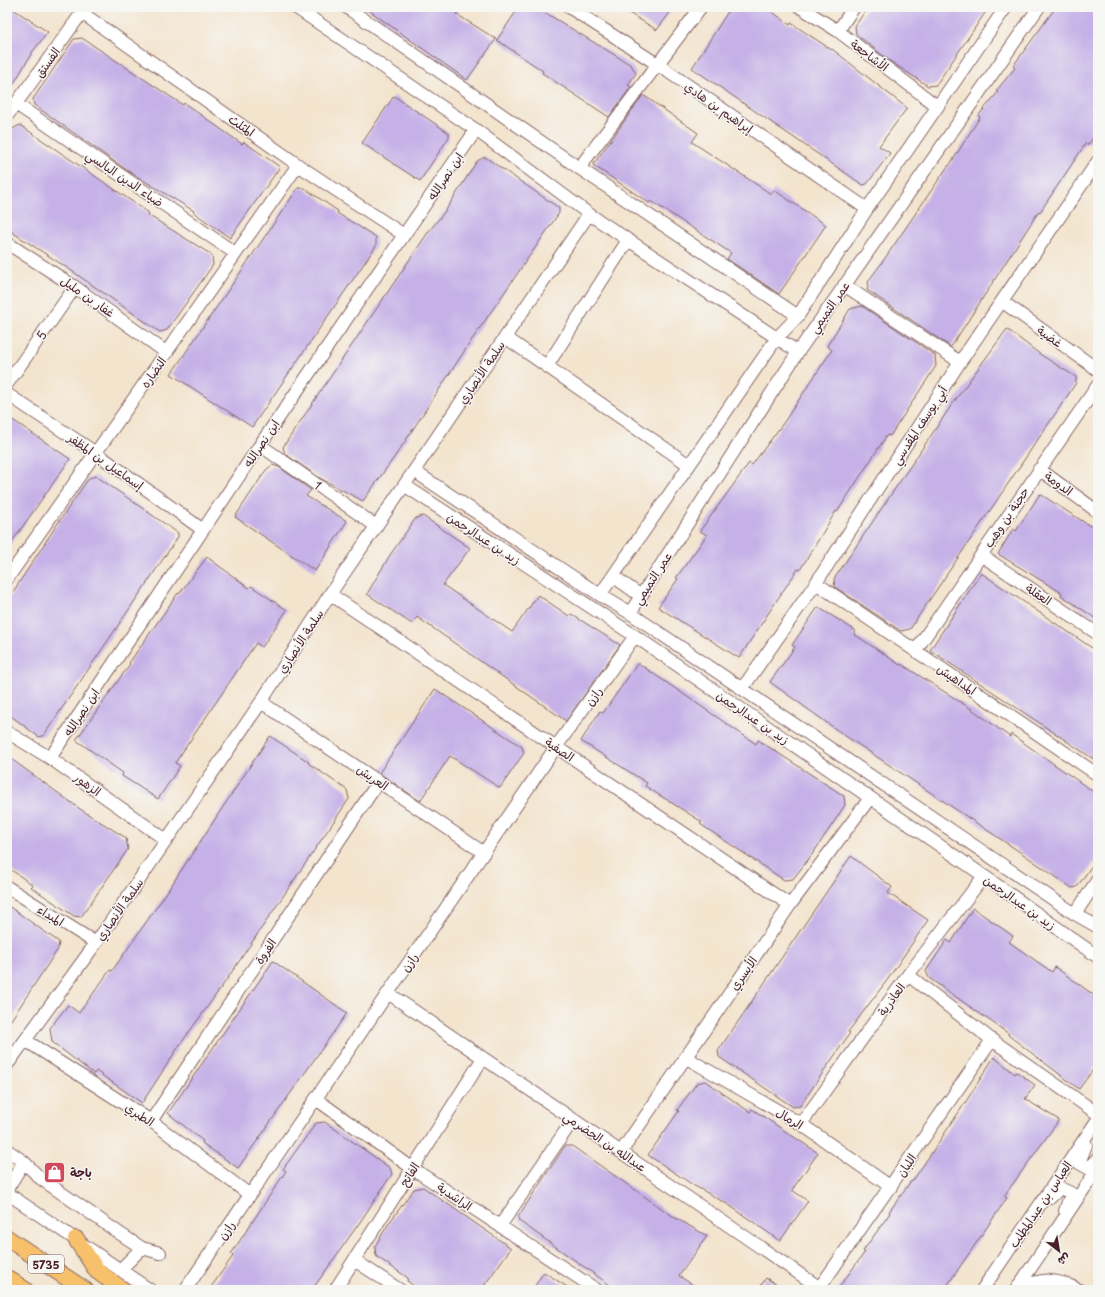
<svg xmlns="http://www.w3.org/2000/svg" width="1105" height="1297" font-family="'Playpen Sans','Playpen Sans Arabic',sans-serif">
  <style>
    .building { fill: #c5b1e7 }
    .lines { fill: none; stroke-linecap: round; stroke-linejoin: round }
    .minor-casing { stroke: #856464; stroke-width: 14 }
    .major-casing { stroke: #856464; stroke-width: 18 }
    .minor { stroke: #fff; stroke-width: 12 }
    .major { stroke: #f7c06b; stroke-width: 16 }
    .labels { text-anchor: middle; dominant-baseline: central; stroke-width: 3; stroke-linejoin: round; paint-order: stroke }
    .shield { fill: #f6f6f2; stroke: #7e6067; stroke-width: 1 }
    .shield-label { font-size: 11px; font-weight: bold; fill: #4a1f2b }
    .street-label { font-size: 12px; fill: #4a1f2b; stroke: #f6f6f2 }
    .poi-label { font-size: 12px; font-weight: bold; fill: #4a1f2b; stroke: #f6f6f2; text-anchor: start }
  </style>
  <rect width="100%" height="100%" fill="#f6f6f2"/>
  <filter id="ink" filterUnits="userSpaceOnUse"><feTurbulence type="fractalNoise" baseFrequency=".025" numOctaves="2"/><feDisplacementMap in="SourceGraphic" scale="8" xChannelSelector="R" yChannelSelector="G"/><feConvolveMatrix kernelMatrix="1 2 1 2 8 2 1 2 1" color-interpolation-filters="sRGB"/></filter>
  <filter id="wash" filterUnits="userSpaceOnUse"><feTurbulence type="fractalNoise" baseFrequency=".012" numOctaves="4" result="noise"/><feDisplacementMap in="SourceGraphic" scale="16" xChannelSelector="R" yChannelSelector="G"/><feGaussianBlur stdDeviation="0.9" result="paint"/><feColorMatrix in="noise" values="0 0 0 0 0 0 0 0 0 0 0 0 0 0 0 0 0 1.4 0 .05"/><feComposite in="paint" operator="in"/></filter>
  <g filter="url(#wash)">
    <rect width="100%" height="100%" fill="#f3e4ce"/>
    <g id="blocks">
      <path class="building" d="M7 7H10L48 32 33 51 7 95Z
        M364 7H461L456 14 496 39 467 80Z
        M519 7H536L631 65 636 73 628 85 631 87 609 117 542 73 543 71 497 40Z
        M619 7H674L657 30Z
        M731 7H766L790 25 791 23 832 50V49L907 108 879 146 890 153 867 184 863 185 692 68Z
        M868 7H989L936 85 928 86 890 61 856 34 855 26Z
        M1056 7H1098V131L1088 145 1086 143 1040 212 1039 211 951 347 867 290 869 280 881 264 948 166H949L980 117 978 116 998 92 996 91 1015 68 1013 66Z
        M82 38 183 105 184 103 242 144 244 142 280 167 230 238 193 212 194 211 128 171 34 105 33 99 74 39Z
        M643 95 698 133 692 142 771 194 774 190 826 225 779 294 727 259 731 253 651 201 649 203 593 165Z
        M394 96 449 133V137L420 181 362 143Z
        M20 125 149 213 148 215 212 255 213 265 167 330 160 332 69 269 7 229V136L12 129Z
        M485 157 559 208V213L471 341 398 452 363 501 320 478 285 454 283 447 429 231 446 210 477 161Z
        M298 188H304L338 211 337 213 376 237V246L252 427 171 374Z
        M862 306 935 355 936 366 890 436 887 435 837 512 836 511 800 570 798 569 785 588 739 658 658 607 678 579 676 578 707 535 700 531 749 463 752 465 784 422 832 350 827 346 850 309Z
        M1007 329 1041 355 1076 377V383L910 629 901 631 835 587 834 579 953 403Z
        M7 416 70 459 7 549Z
        M272 465 279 467 311 490 306 496 347 521 315 571 235 517 266 470Z
        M96 476 178 533V537L44 735 39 737 7 713V601L58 523 89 478Z
        M1040 494 1098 531V620L1061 595 1062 593 998 554 1013 529 1016 531Z
        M423 516 470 548 443 585 512 632 538 595 569 616 571 614 620 645 566 721 417 617 412 624 367 594 390 555 416 518Z
        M207 557 249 588 251 586 287 610 262 647 256 643 175 763 180 766 158 799 122 776 123 773 76 740 130 664 129 663 178 593 179 594Z
        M981 573 1098 652V762L930 650Z
        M818 607 856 631 854 634 900 665 901 664 973 710 1010 737 1011 734 1098 795V857L1077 887 1072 888 1023 854 844 735 770 682 795 647 792 645Z
        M638 663 756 744 758 740 844 796 845 805 814 852 793 879 784 880 700 824 702 822 645 786 647 783 581 741 600 711 603 713Z
        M435 689 522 747 524 753 500 788 450 756 420 801 379 773Z
        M270 736 309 762 308 763 347 790 349 799 223 985 179 1046 142 1103 96 1071 94 1074 52 1042 50 1028 68 1005 79 1013 110 970 112 971 163 898Z
        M7 756 83 811 126 838 128 849 81 917 74 916 31 887 33 885 7 867Z
        M851 856 892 887 888 893 928 920 888 979 848 1032 850 1033 800 1106 793 1107 719 1057 718 1051Z
        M7 905 59 942 58 949 7 1026Z
        M973 908 1013 936 1009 942 1052 972 1055 967 1098 998V1063L1079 1089 1008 1035 1009 1034 929 978 926 971 947 940 951 943Z
        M273 961 347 1013 238 1168 202 1143 203 1141 168 1113Z
        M994 1057 1015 1074 1017 1072 1035 1085 1025 1099 1059 1120 1004 1196 1007 1198 944 1290H837L865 1252 863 1251 890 1213 889 1212 911 1181 912 1182 965 1103Z
        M705 1081 750 1112 752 1109 818 1153 792 1190 808 1201 780 1241 729 1205 693 1185 648 1155 679 1111 677 1110 697 1083Z
        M325 1122 390 1168 392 1174 360 1222 312 1290H209L233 1256 231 1254 286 1171 283 1169 316 1123Z
        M565 1146H572L674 1217 707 1236 679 1276 701 1290H617L519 1221 518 1217Z
        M423 1187 511 1248 481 1290H420L407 1281 408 1278 376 1256 375 1246 389 1223 414 1189Z
        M544 1272 572 1290H532Z
        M766 1278 785 1290H758Z"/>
    </g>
  </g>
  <g filter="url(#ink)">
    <use href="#blocks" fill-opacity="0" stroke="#856464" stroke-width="1"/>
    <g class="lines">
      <defs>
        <path id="minor" d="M295 7 476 130 589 214 798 352
          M346 7 579 168 798 316
          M569 7 657 64 867 209
          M800 7 838 31 937 106
          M82 13 298 165 404 235
          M838 31 854 7
          M16 104 235 253
          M7 116 86 7
          M579 168 701 7
          M7 243 75 287 167 353
          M844 285 960 362
          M1003 302 1098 370
          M505 337 689 465
          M547 366 628 240
          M7 384 75 287
          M7 394 96 453 203 530
          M260 445 376 526
          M1039 469 1098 512
          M414 471 600 595 630 613 1075 914 1098 927
          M404 485 635 636 984 876 1098 957
          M981 555 1098 634
          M613 576 641 596
          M7 579 298 165
          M816 583 1098 775
          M330 594 790 905
          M600 595 776 339 798 316 867 209 1006 7
          M630 613 798 352 1039 7
          M916 650 1098 385
          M742 689 816 583 960 362 1098 161
          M261 702 484 853
          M7 732 50 758 166 840
          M50 758 260 445 476 130
          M7 887 96 943
          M1075 914 1098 879
          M908 975 992 1040 1098 1114
          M388 993 823 1290
          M25 1040 151 1121 250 1195
          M685 1057 801 1124 891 1187
          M7 1065 96 943 261 702 330 594 589 214
          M316 1099 412 1168 597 1290
          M151 1121 379 781
          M801 1124 908 975 984 876
          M1086 1145 1079 1163 1088 1168 1098 1158
          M7 1150 24 1162 40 1178 119 1233 142 1248 160 1253
          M621 1152 790 905 870 798
          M7 1189 24 1162
          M7 1193 150 1290
          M1050 1198 1060 1188 1071 1193 1065 1211
          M500 1226 573 1120
          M354 1260 400 1290
          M120 1270 142 1248
          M1018 1287C1044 1279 1054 1277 1079 1290
          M185 1290 556 747 635 636
          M335 1290 483 1058
          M818 1290 992 1040
          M982 1290 1098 1119
          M1016 1290 1098 1168"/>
        <path id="major" d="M7 1238 85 1290
          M76 1239 97 1271 123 1290
          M7 1278 25 1290"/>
      </defs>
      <use href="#minor" class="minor-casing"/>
      <use href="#major" class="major-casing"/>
      <use href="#minor" class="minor"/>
      <use href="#major" class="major"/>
    </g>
  </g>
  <defs>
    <symbol id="shop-square" viewBox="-11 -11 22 22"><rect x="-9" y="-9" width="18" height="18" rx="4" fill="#d1495b" stroke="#f6f6f2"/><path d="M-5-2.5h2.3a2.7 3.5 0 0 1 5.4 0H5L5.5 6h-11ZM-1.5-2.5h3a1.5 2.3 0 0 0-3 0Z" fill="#fff"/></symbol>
  </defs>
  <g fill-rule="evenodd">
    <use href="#shop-square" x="42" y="1160" width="25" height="25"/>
  </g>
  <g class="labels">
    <rect class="shield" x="28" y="1255" width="36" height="18" rx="3"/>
    <g class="shield-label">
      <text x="46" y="1264">5735</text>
    </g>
    <g class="street-label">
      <text transform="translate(870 55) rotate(37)">الأشاجعة</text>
      <text transform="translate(47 62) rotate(-54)">الفستق</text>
      <text transform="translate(719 107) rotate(35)">إبراهيم بن هادي</text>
      <text transform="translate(242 125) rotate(35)">المثلث</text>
      <text transform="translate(445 176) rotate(-56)">ابن نصرالله</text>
      <text transform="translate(125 178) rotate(34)">ضياء الدين البالسي</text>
      <text transform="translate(88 296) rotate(35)">غفار بن مليل</text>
      <text transform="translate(829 307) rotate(-55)">عمر التميمي</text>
      <text transform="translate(41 335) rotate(-55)">5</text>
      <text transform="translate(1050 336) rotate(35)">غضية</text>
      <text transform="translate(153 372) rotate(-55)">النضاره</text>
      <text transform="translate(481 372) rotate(-56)">سلمة الأنصاري</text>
      <text transform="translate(919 425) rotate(-57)">أبي يوسف المقدسي</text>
      <text transform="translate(261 443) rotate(-56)">ابن نصرالله</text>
      <text transform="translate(106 461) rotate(35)">إسماعيل بن المظفر</text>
      <text transform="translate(1059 483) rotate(36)">الدومة</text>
      <text transform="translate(318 485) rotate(35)">1</text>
      <text transform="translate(1006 517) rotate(-56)">حجنة بن وهب</text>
      <text transform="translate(484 538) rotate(33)">زيد بن عبدالرحمن</text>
      <text transform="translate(652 578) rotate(-57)">عمر التميمي</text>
      <text transform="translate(1039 594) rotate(34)">العقلة</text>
      <text transform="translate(300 641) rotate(-57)">سلمة الأنصاري</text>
      <text transform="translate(957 679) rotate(34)">المداهيش</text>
      <text transform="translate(593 696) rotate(-55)">رازن</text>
      <text transform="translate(81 712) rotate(-56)">ابن نصرالله</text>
      <text transform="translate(753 717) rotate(34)">زيد بن عبدالرحمن</text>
      <text transform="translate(560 749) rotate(34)">الصفية</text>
      <text transform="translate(373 777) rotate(34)">العريش</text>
      <text transform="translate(88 784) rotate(36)">الزهور</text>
      <text transform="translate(1020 902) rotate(35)">زيد بن عبدالرحمن</text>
      <text transform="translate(119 909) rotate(-55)">سلمة الأنصاري</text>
      <text transform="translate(51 915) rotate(32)">المبداء</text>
      <text transform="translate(265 951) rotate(-56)">الفروة</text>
      <text transform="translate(409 962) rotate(-56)">رازن</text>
      <text transform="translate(743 973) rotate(-55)">الأيسري</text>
      <text transform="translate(891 999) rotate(-54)">العاذرية</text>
      <text transform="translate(140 1114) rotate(33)">الطبري</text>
      <text transform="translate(790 1118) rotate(31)">الرمال</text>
      <text transform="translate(605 1141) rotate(34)">عبدالله بن الحضرمي</text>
      <text transform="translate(906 1165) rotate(-56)">اللبان</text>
      <text transform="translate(409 1174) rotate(-57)">الفاتح</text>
      <text transform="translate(455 1196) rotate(34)">الراشدية</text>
      <text transform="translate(1040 1204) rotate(-56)">العباس بن عبدالمطلب</text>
      <text transform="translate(226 1230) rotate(-56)">رازن</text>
    </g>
    <g class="poi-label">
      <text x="70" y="1172">باجة</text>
    </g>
  </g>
  <rect width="1105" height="1297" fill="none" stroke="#f6f6f2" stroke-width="24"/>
  <g transform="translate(1059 1251) rotate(149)" stroke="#f6f6f2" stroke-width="3" paint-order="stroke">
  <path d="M0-3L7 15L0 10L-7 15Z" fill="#4a1f2b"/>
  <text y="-6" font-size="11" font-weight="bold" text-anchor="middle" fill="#4a1f2b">ش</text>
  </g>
</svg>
